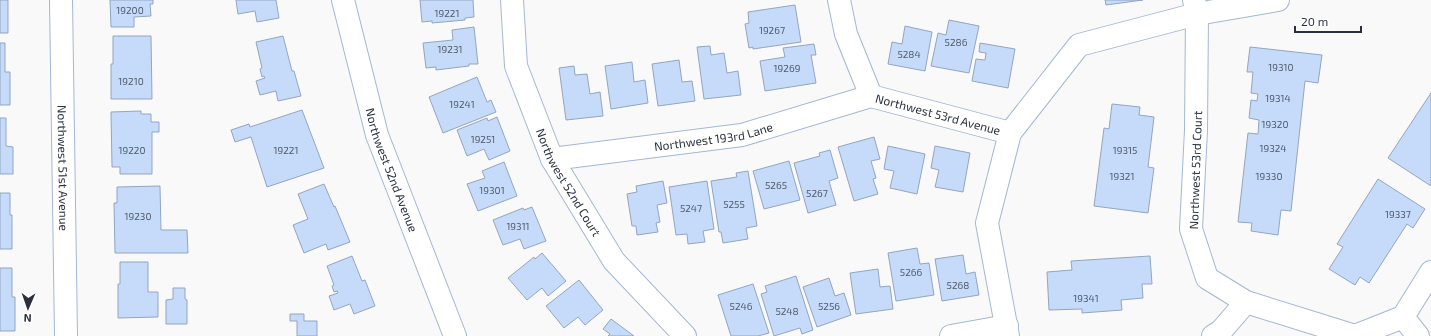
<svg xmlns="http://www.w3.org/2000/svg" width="1431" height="336" font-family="'Exo 2',sans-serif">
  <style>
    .building { fill: #c6daf9; stroke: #92a5c2 }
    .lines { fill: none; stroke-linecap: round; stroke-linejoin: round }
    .minor-casing { stroke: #a4b7d5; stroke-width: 24 }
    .minor { stroke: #fff; stroke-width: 22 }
    .labels { text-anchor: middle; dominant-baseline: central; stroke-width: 3; stroke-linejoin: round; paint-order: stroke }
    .number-label { font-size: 10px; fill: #505b6c }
    .street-label { font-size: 12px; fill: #29313d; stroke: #fff }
  </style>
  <rect width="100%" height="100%" fill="#f9f9f9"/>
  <path class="building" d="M0 0H8V33H0Z
    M110 0H153V4H150L151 16 134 17V27H111Z
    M236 0H276L279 18 257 22 255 11 238 14Z
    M420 0H473L474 17 465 18V20L432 23V21L422 22Z
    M1105 0H1143L1106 5Z
    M795 5 801 42 753 49V47L749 48 745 24 749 23 748 12Z
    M949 20 979 26 969 73 931 66 938 33 946 35Z
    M905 26 932 32 925 71 888 64 892 42 902 44Z
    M474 27 478 64H469V66L436 70V67L426 68 423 43 453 40 452 30Z
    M113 36H151L152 99H111V64H113Z
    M283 36 292 71H294L301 96 278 101 276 91 260 95 256 81 265 78 264 76 262 77 260 69 262 68 256 42Z
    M0 43H5V72H10V105H0Z
    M980 43 1015 49 1008 88 972 81 976 59 985 60 986 53 979 52Z
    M814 44 816 55H811L816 83 765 91 760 61 785 57 783 48Z
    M710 46 711 55 724 53 727 73 738 71 741 95 704 99 697 47Z
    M1250 47 1322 55 1318 83 1305 81 1291 211 1281 210 1278 235 1251 231 1252 223 1238 222 1248 133 1258 134 1259 120 1249 118 1251 100 1257 101 1258 94 1251 93 1253 72H1247Z
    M679 60 682 82 692 81 695 101 658 106 652 64Z
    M632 62 634 82 645 80 648 103 611 109 605 66Z
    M574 66 575 75 587 74 590 94 600 92 603 116 566 120 559 68Z
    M477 77 487 102 491 100 496 112 443 133 429 97Z
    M1431 93V186L1388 158Z
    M1112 104 1140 107 1139 115 1154 117 1148 167 1154 168 1148 213 1094 206 1104 128 1109 129Z
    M302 110 324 168 267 187 251 137 235 142 231 130 249 124 250 127Z
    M141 111V114H151V122H159V132H152V174H120V167H112L111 112Z
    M497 117 510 151 489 160 484 149 467 156 457 130 487 118 488 121Z
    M0 118H6V146L13 147V174H0Z
    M874 137 880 159 871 161 876 178 873 179 878 194 854 201 838 147Z
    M888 146 925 154 917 194 890 188 894 171 884 169Z
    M935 146 970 153 963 192 935 187 939 170 931 168Z
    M830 150 838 178 829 181 836 205 808 213 794 163 820 156 819 153Z
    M789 161 800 200 764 209 753 171Z
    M504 162 517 196 478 211 467 184 485 178 482 171Z
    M748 171 757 226 746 228 748 239 723 243 721 232H719L711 181 737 177 736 173Z
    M1378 179 1425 209 1413 228 1407 224 1369 283 1360 277 1355 285 1329 269 1343 247 1337 244Z
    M663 181 667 203 657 205 660 222 656 223 658 232 637 235 636 226H632L627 194 637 192 636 186Z
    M707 181 714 229 703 231 705 242 688 244 687 234 676 235 669 187Z
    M324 184 334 207 335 206 350 242 328 250 326 244 304 253 293 225 308 219 298 194Z
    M160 186 161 230H187L188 253H115L114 203H117V187Z
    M0 193H10V215H12V249H0Z
    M532 207 546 241 524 249 520 239 503 245 493 220 523 208 524 210Z
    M917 248 920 264 929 263 934 295 896 301 888 253Z
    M542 253 566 281 548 296 542 288 527 300 508 278 534 257 535 259Z
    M963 255 966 274 975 272 979 295 942 301 935 259Z
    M352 256 362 281 365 280 375 306 354 314 350 304 334 310 329 296 338 293 337 291 334 292 332 286 334 285 327 266Z
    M1150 256 1152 284H1142L1143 298 1121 300 1122 310 1082 313V309L1049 310 1047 272 1072 270 1071 261Z
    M120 262H148V292H158V317L118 318V284H120Z
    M0 268H12V297H15V331H0Z
    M878 269 880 287 890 286 893 309 856 314 850 273Z
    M796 276 813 330 802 334 800 328 774 336 761 294 767 292 765 286Z
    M829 278 835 296 844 293 851 315 817 327 803 287Z
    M579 280 603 310 585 325 578 317 564 328 546 306Z
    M753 284 769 333 758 336H731L718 295Z
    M173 288H185V299L187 300V324H166V300L173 299Z
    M290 314H304V321H317V336H297V321H290Z
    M611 319 634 336H608L610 334 603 329Z"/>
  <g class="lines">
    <defs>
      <g id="minor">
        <path id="s1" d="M61 0 66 336"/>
        <path id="s2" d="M343 0 377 135 455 336"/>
        <path id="s3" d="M512 0 516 66 552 159 614 261 685 336"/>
        <path id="s4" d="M839 0 846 34 871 96 1010 133"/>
        <path d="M1194 0 1197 14 1196 130 1191 229 1207 278 1246 302 1355 336 1403 317 1431 272"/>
        <path id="s5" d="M552 159 742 135 871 96"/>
        <path d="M1403 317 1418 336"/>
        <path d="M951 336 1007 326"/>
        <path d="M1008 336 987 223 1010 133 1079 45 1197 14 1278 0"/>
        <path d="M1213 336 1221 331 1246 302"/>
      </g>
    </defs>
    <use href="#minor" class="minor-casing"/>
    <use href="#minor" class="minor"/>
  </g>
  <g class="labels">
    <g class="number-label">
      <text x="130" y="10">19200</text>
      <text x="447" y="13">19221</text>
      <text x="772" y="30">19267</text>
      <text x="956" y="42">5286</text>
      <text x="450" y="49">19231</text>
      <text x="909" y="54">5284</text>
      <text x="1281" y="67">19310</text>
      <text x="787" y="68">19269</text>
      <text x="131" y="81">19210</text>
      <text x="1278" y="98">19314</text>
      <text x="462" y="104">19241</text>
      <text x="1275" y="124">19320</text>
      <text x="483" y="139">19251</text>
      <text x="1273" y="148">19324</text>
      <text x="132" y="150">19220</text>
      <text x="286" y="150">19221</text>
      <text x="1125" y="150">19315</text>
      <text x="1122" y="176">19321</text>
      <text x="1269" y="176">19330</text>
      <text x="776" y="185">5265</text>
      <text x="492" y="190">19301</text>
      <text x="817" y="193">5267</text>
      <text x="734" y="204">5255</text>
      <text x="691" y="208">5247</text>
      <text x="1398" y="214">19337</text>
      <text x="138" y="216">19230</text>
      <text x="518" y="226">19311</text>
      <text x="911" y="272">5266</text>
      <text x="958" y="285">5268</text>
      <text x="1086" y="298">19341</text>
      <text x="741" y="306">5246</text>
      <text x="829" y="306">5256</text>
      <text x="787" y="311">5248</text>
    </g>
    <g class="street-label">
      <text stroke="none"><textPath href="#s4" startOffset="171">Northwest 53rd Avenue</textPath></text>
      <text stroke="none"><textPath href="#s5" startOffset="163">Northwest 193rd Lane</textPath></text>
      <text stroke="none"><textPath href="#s1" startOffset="168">Northwest 51st Avenue</textPath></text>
      <text stroke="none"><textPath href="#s2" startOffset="177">Northwest 52nd Avenue</textPath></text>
      <text transform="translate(1195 170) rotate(-88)">Northwest 53rd Court</text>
      <text stroke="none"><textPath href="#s3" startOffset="194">Northwest 52nd Court</textPath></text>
    </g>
  </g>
  <g transform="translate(28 308) rotate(182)" stroke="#ffffff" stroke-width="3" paint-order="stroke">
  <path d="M0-3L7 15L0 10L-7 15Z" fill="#29313d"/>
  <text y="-6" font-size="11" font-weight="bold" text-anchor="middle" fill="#29313d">N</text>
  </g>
  <path d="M1295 26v6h66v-6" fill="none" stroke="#29313d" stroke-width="2"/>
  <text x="1301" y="26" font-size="12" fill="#29313d" stroke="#ffffff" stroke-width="3" paint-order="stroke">20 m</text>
</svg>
